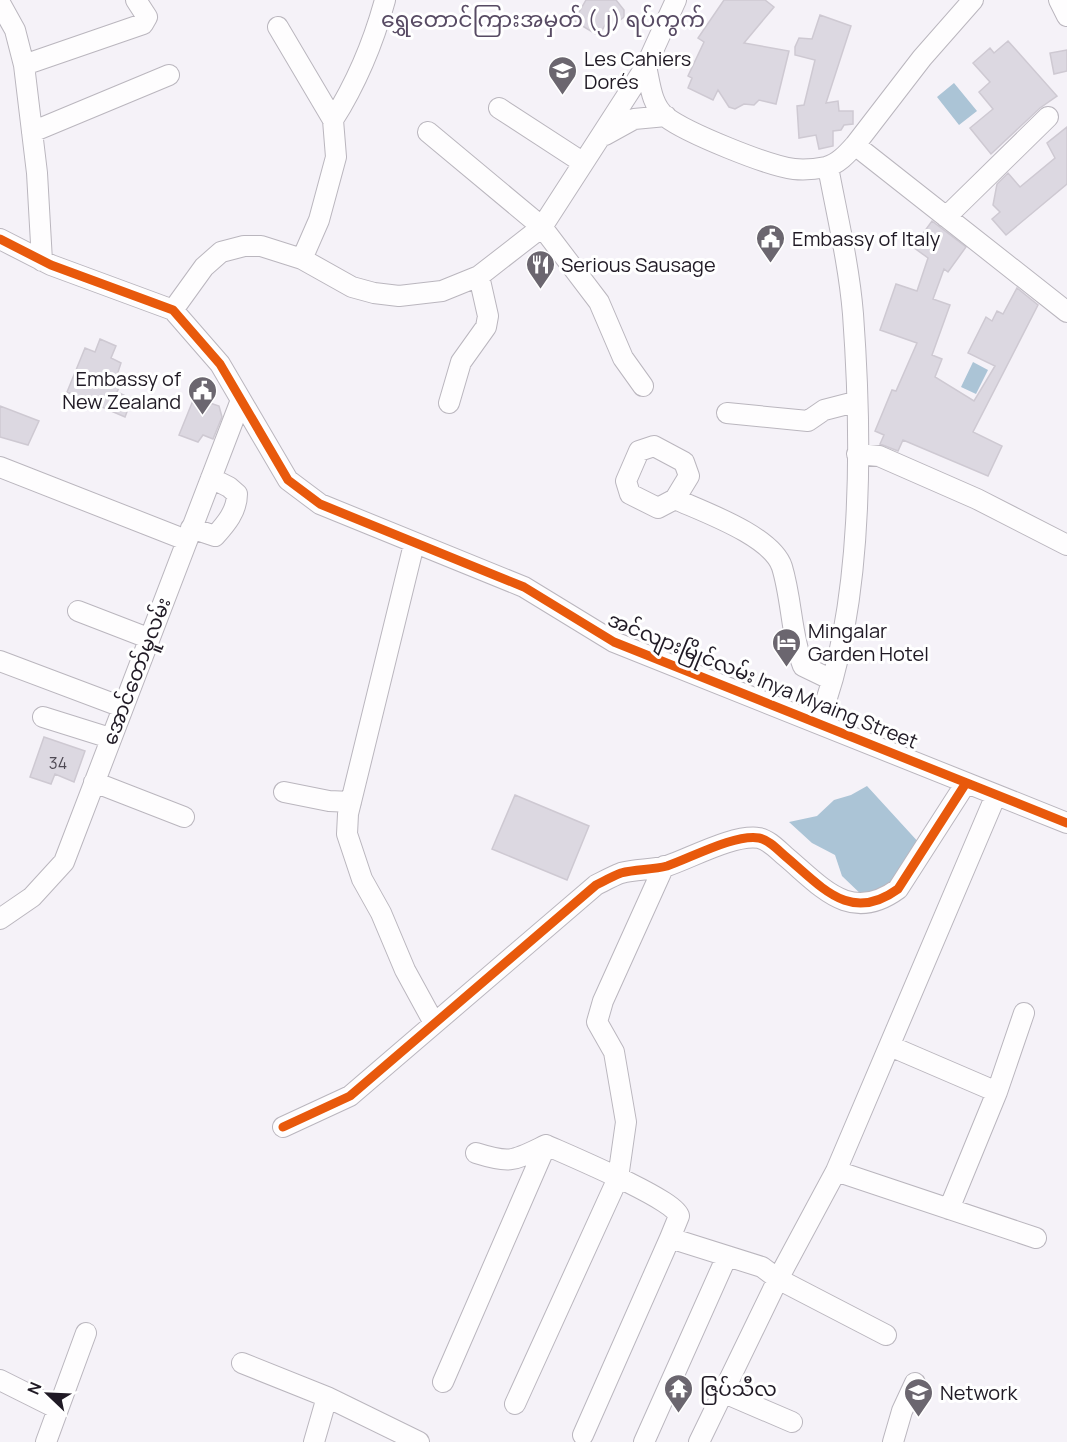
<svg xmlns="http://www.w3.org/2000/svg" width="1067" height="1442" font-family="Manrope,'Noto Sans Myanmar',sans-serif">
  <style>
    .water { fill: #abc4d6 }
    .building { fill: #dcd8e1; stroke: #cec9d2; stroke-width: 1.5 }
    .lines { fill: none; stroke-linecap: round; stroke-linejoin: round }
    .minor-casing { stroke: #bab6be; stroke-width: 22 }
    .minor { stroke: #fefdfe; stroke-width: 20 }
    .cycleway-casing { stroke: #fff; stroke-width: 13 }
    .cycleway { stroke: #e8590c; stroke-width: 9 }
    .labels { text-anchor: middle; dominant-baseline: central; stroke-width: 6; stroke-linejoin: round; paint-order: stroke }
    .number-label { font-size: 16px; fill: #4f4a54 }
    .poi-label { font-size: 20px; fill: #201a25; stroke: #fff; text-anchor: start }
    .street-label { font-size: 20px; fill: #201a25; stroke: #fff }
    .quarter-label { font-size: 22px; fill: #574a63; stroke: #fff }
  </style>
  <rect width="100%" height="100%" fill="#f5f2f8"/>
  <path class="water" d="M954 83 977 111 959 125 937 97Z
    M973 362 988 370 976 394 961 387Z
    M867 786 921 845 896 881 865 898 842 876 835 855 812 843 789 822 817 816 834 800 851 795Z"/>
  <path class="building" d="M586 0H616L624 10V17L613 26 605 25 599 36 574 21Z
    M724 0H765L774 7 744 43 789 51 776 104 759 100 754 105 744 104 735 109 729 107 718 90 713 100 688 88 692 78 688 76 704 42 698 38Z
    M820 15 851 26 826 103 838 101 839 111H853V124L844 125 841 130 833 131V146L819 149 816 135 799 138 797 106 804 105 815 60 795 55V47L799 38 812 39Z
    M1008 41 1057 96 1040 108 991 154 970 128 993 109 979 92 990 82 973 63 990 48 994 53Z
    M1067 50V71L1054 74 1050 53Z
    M1067 127V184L1006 235 992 219 1000 212 993 205 997 184 1008 173 1020 187 1055 158 1047 143Z
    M932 221 966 247 948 272 944 269 933 299 950 305 932 355 942 359 935 377 974 401 995 366 968 353 986 317 992 321 997 311 1003 314 1017 288 1038 305 973 432 1002 446 988 476 903 440 898 451 880 444 884 435 875 431 892 390 896 391 917 343 880 330 896 284 917 291 928 258 913 247Z
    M100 339 116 346 111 358 121 363 118 372 125 375 117 392 132 399 125 417 67 392 85 348 95 352Z
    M198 388 211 394 207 402 219 406 222 417 213 439 203 435 198 442 179 435Z
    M0 406 39 421 28 445 0 437Z
    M44 737 85 751 74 782 55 774 51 784 30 777Z
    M515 795 589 826 567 880 492 849Z"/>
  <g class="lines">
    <defs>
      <path id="minor" d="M1059 0 1067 16
        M0 3 15 30 24 65 37 173 42 261
        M278 27 333 120 336 157 319 220 302 259
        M24 65 143 24 147 17 136 0
        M646 66C650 83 651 105 666 117 687 133 768 166 794 169 804 170 816 169 826 167 838 164 847 154 855 145L922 58 973 0
        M499 108 582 162
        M333 120C357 82 373 44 385 0
        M32 132 169 75
        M428 132 542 227 599 302 623 358 643 386
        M605 135 634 119 666 116
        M855 145 1067 312
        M946 217 1048 117
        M0 239 51 265 173 310 220 364 288 480 320 504 524 587 614 642 1067 823
        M173 310 204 267 221 252 244 246H261L302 259 352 287 374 293 399 296 442 291 479 276 542 227 646 66 676 0
        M449 403 461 362 486 327 488 316 479 276
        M727 413 808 421 824 410 855 402
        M654 446 684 462 689 476 675 499 658 508 630 494 626 481 639 451Z
        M857 454 879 456 977 499 1067 545
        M0 467 186 540
        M675 499C704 512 772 536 782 567 792 600 791 635 803 666L832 680
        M191 528 215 536C226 524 237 511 237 494L229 487 211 478
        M414 544 348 814 347 834 362 879 381 913 405 970 434 1023
        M78 611 148 638
        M0 661 122 707
        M43 717 110 738
        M818 723C864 608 862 437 853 314 849 265 837 215 828 167
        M94 782 184 817
        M284 792 329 801 351 802
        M0 919 32 897 64 862 241 400
        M890 1046 997 1092
        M283 1127 350 1096 596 885C604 881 613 876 621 873 636 869 652 870 667 866 691 858 734 834 759 838 769 840 778 850 785 856 822 887 850 924 898 889L966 783
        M476 1153C511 1164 513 1161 546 1145 566 1154 676 1200 679 1216L670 1238 762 1267 778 1279 886 1335
        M836 1171 1036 1238
        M949 1209 997 1092 1024 1013
        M242 1363 327 1397 419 1442
        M0 1380 56 1408
        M443 1382 546 1145
        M722 1392 792 1422
        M515 1404 618 1178 626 1122 614 1052 597 1022 603 1001 664 866
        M583 1435 670 1238
        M46 1442 86 1333
        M314 1442 327 1397
        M644 1442 727 1256
        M699 1442 778 1279 836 1171 996 795
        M893 1442 902 1411 915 1383"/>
    </defs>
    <use href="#minor" class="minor-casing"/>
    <use href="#minor" class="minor"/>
    <defs>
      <path id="cycleway" d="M0 239 51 265 173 310 220 364 288 480 320 504 524 587 614 642 1067 823
        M283 1127 350 1096 596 885C604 881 613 876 621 873 636 869 652 870 667 866 691 858 734 834 759 838 769 840 778 850 785 856 822 887 850 924 898 889L966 783"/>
    </defs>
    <use href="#cycleway" class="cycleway-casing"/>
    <use href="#cycleway" class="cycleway"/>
  </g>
  <defs>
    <symbol id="school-pin" viewBox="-11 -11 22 30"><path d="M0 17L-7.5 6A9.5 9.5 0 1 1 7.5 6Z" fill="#6b666f" stroke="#fff"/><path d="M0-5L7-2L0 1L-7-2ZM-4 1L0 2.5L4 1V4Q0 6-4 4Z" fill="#fff"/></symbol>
    <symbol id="civic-pin" viewBox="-11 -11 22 30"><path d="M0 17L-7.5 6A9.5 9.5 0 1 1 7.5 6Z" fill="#6b666f" stroke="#fff"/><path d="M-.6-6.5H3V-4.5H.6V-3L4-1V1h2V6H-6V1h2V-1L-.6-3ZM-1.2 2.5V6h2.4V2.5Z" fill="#fff"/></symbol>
    <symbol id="restaurant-pin" viewBox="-11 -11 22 30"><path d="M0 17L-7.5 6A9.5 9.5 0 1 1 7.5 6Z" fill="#6b666f" stroke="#fff"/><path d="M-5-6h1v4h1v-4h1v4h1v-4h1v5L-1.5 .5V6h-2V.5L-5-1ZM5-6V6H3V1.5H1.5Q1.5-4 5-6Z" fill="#fff"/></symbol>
    <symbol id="hotel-pin" viewBox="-11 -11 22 30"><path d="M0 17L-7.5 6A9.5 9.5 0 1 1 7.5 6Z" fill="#6b666f" stroke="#fff"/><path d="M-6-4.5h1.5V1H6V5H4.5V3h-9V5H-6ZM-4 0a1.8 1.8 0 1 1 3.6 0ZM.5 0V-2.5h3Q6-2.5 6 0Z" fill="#fff"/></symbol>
    <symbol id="temple-pin" viewBox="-11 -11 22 30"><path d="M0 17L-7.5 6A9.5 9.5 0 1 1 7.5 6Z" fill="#6b666f" stroke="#fff"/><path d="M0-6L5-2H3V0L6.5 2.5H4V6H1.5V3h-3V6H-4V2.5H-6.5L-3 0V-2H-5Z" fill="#fff"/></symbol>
  </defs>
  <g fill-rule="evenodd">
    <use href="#school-pin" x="546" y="54" width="33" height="45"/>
    <use href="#civic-pin" x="754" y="222" width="33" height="45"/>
    <use href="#restaurant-pin" x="524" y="248" width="33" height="45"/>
    <use href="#civic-pin" x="186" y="374" width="33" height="45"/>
    <use href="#hotel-pin" x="770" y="626" width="33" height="45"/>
    <use href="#temple-pin" x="662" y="1372" width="33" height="45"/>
    <use href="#school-pin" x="902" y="1376" width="33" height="45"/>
  </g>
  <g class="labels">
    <g class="number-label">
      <text x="58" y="763">34</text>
    </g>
    <g class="poi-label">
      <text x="584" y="58">Les Cahiers<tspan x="584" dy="23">Dorés</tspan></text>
      <text x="792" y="238">Embassy of Italy</text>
      <text x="561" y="264">Serious Sausage</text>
      <text x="181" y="378" text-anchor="end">Embassy of<tspan x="181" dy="23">New Zealand</tspan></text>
      <text x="808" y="630">Mingalar<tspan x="808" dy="23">Garden Hotel</tspan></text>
      <text x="700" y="1388">ဇြပ်သီလ</text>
      <text x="940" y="1392">Network</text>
    </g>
    <g class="street-label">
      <text transform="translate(136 671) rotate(-69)">အောင်တော်မူလမ်း</text>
      <text transform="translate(763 680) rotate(22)">အင်လျားမြိုင်လမ်း Inya Myaing Street</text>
    </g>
    <g class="quarter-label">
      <text x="543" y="19">ရွှေတောင်ကြားအမှတ် (၂) ရပ်ကွက်</text>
    </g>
  </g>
  <g transform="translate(48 1394) rotate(293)" stroke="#ffffff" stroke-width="4.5" paint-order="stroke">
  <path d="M0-4.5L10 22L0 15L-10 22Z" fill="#201a25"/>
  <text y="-9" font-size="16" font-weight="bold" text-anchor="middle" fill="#201a25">N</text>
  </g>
</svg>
